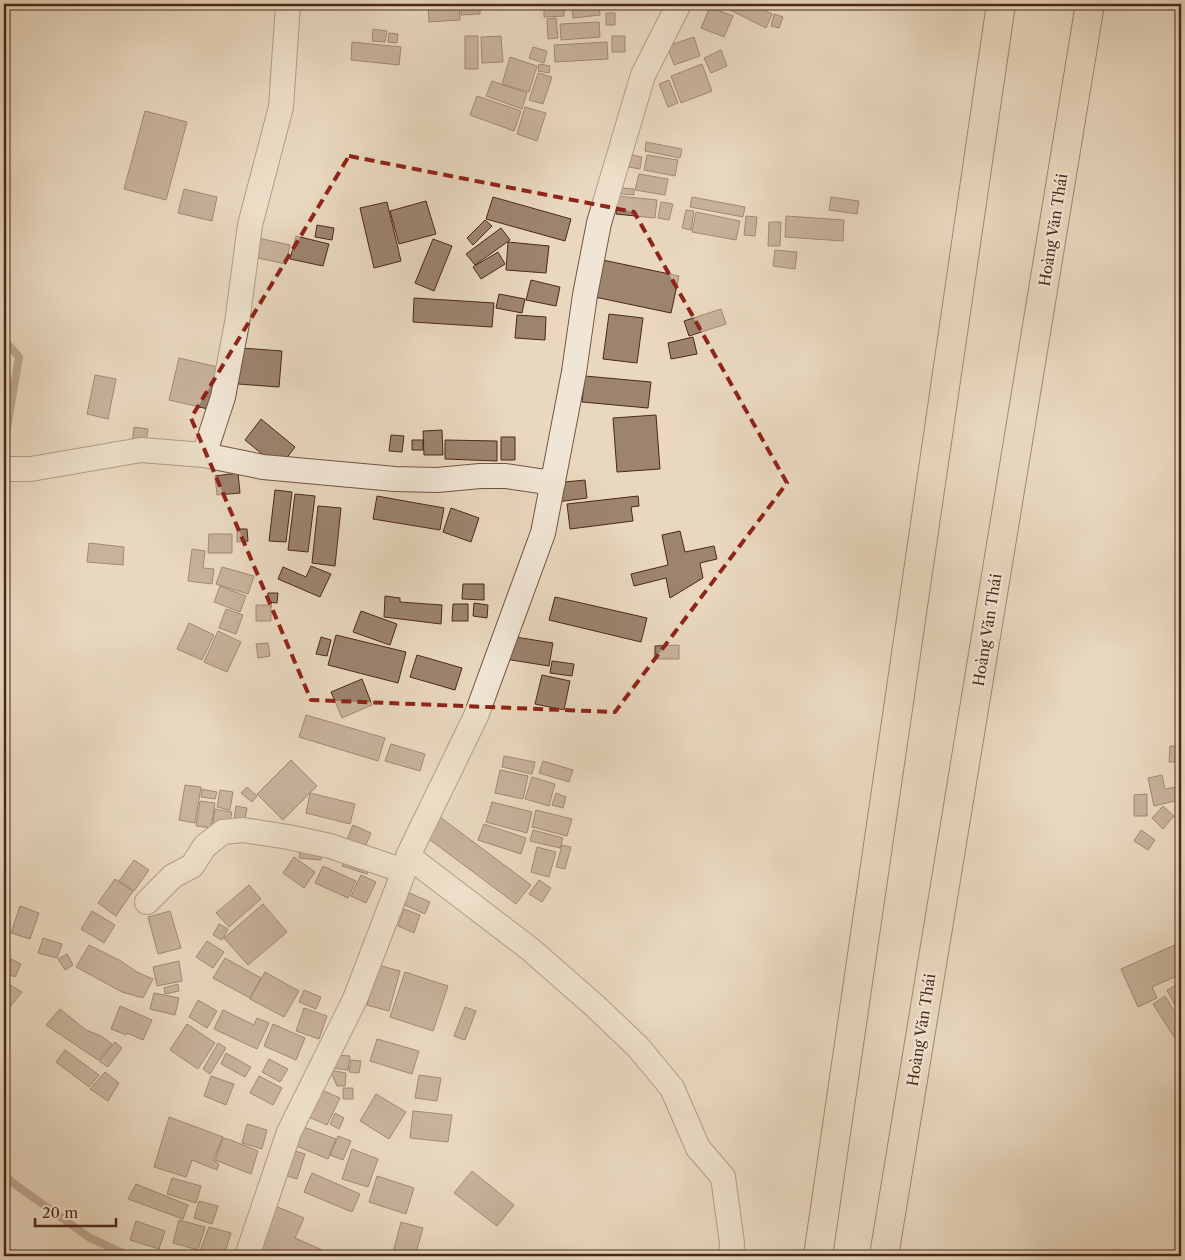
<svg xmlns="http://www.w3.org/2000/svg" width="1185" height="1260" font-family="'Libre Caslon Text',serif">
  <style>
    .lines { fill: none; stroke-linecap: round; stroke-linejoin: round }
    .stream { stroke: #896e5a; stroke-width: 8 }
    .building { fill: #9d846f; stroke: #4b2818 }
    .street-casing { stroke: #725442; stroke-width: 26 }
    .primary-casing { stroke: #4b2818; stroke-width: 30 }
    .street { stroke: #f1e6d5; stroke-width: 24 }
    .primary { stroke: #e9d8bf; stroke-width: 28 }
    .marked { fill: none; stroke: #8f2418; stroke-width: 4; stroke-dasharray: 10 6; stroke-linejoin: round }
    .labels { text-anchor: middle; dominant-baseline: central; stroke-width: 4.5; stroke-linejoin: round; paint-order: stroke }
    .street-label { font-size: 15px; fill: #4b2818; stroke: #f1e6d5 }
  </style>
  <rect width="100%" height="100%" fill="#e9d8bf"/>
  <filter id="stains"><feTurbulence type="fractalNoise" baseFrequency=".004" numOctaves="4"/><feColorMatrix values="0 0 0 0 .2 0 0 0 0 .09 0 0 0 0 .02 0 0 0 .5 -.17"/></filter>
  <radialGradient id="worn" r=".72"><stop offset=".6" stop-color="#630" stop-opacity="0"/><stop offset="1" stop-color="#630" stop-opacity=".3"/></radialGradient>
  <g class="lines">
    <path class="stream" d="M4 340 19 357 4 446
      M4 1175 13 1183 90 1238 129 1256"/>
  </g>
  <path class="building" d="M428 4H459L460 20 429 22Z
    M461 4H480V14L461 15Z
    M572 4H599L600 15 573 18Z
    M603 4H630V8L603 9Z
    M718 4H751L772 14 766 28Z
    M564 5V16L544 17V6Z
    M710 7 733 16 724 37 701 28Z
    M606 13H615V25H606Z
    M774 14 783 17 779 28 771 26Z
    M556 18 558 38 548 39 547 19Z
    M599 22 600 37 561 40 560 24Z
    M373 29 387 31 385 42 372 41Z
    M389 33 398 34 397 43 388 42Z
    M465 36H478V69H465Z
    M501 36 503 62 482 63 481 37Z
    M612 36H625V52H612Z
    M694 37 700 56 674 65 667 46Z
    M352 42 401 47 399 65 351 60Z
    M607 42 608 59 555 62 554 45Z
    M533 47 547 51 544 63 529 58Z
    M721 50 727 66 711 73 704 58Z
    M510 57 537 66 529 92 502 84Z
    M539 64 550 66 549 73 538 71Z
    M702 64 712 91 681 103 671 76Z
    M538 73 552 77 543 104 529 100Z
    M669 80 678 103 668 107 659 84Z
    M492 81 527 93 522 109 486 96Z
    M477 96 521 111 514 131 470 115Z
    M525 107 546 113 537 141 517 134Z
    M145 111 187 122 166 200 124 189Z
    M646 142 682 149 680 158 645 151Z
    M632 155 642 157 640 169 629 167Z
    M647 155 678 160 675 176 644 170Z
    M639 174 668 179 665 195 635 190Z
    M622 188 634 189V195L621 194Z
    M184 189 217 197 212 221 178 213Z
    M618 196 657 200 655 218 616 214Z
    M493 197 571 219 565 241 486 219Z
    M692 197 745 207 743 217 690 207Z
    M831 197 859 201 857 214 829 210Z
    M426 201 436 234 399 244 390 211Z
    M387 202 401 261 374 268 360 208Z
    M661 202 673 204 669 220 658 218Z
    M686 210 694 211 691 230 682 228Z
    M696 212 740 221 736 240 692 232Z
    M746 216 757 217 755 236 744 235Z
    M786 216 844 220 843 241 785 237Z
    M485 220 492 226 473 245 467 238Z
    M769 222H781L780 246H768Z
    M317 225 334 228 332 240 315 237Z
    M501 228 510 240 475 265 466 254Z
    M296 236 329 244 323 266 290 259Z
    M258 238 290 245 286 264 253 257Z
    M433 239 452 246 434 291 415 283Z
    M508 242 549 246 546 273 506 270Z
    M775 250 797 252 795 269 773 266Z
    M498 252 505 264 481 279 473 267Z
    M598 259 679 276 671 313 590 296Z
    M531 280 560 287 556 306 526 300Z
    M499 294 525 299 522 313 496 308Z
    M414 298 494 303 492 327 413 322Z
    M721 309 726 324 689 336 684 321Z
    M609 314 643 318 637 363 603 359Z
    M517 315 546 317 545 340 515 338Z
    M693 337 697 354 671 359 668 343Z
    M241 348 282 351 279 387 238 384Z
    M179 358 218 367 208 409 169 400Z
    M95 375 116 379 108 419 87 414Z
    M585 376 651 382 648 408 582 402Z
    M656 415 660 469 617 472 613 418Z
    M261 419 295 447 279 468 245 440Z
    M134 427 148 429 145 447 132 445Z
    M442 430 443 455H424L423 431Z
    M391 435 404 436 402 452 389 451Z
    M501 437H515V460H501Z
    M412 440H423V450H412Z
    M445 440 497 441V461L445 459Z
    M238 473 240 493 217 495 215 476Z
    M585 480 587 498 557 502 555 483Z
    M275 490 292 492 286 542 269 541Z
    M295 494 315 496 308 552 288 550Z
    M377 496 444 508 440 530 373 519Z
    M638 496 639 506 631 507 633 521 570 529 567 504Z
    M318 506 341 508 335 566 312 563Z
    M451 508 479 518 471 542 443 532Z
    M237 529H247L248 541 237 542Z
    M680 531 685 552 714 546 717 559 700 563 703 578 670 598 666 578 634 586 631 574 668 565 662 535Z
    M209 534H232V553H208Z
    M89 543 124 547 123 565 87 562Z
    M192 549 205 551 203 568 214 569 212 584 188 581Z
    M311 566 331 574 320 597 278 579 283 567 306 577Z
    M222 567 254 576 248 594 216 584Z
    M463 584H484V600L462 599Z
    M220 586 246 596 240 612 214 602Z
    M268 593H278L277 603 267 602Z
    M385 596 400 598V602L442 605 441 624 384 617Z
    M555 597 647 618 641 642 549 620Z
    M474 603 488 605 487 618 473 616Z
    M453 604H468V621H452Z
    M256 605H271V621H256Z
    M226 609 243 615 236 634 219 628Z
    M361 611 397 624 390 645 353 632Z
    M189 623 214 635 202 660 177 649Z
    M218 631 241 642 227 672 204 662Z
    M336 635 406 652 398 683 328 665Z
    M509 636 553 643 549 666 505 659Z
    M321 637 331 640 327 656 316 654Z
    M268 643 270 656 258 658 256 644Z
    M679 645V659H655V646Z
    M417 655 462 668 455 690 410 677Z
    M552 661 574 664 572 676 550 673Z
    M542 675 570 681 564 710 535 704Z
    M362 679 372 705 342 718 331 692Z
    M306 715 385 738 378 761 299 737Z
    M391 744 425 754 420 771 385 761Z
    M1170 746H1181V762H1169Z
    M504 756 535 762 532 774 502 767Z
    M291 760 317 786 283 820 257 794Z
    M543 761 573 770 569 782 539 773Z
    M500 770 528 776 523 799 495 793Z
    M1162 775 1165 789 1176 787 1179 800 1154 806 1148 778Z
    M532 777 555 784 549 806 525 799Z
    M185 785 201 787 195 823 179 820Z
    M247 787 257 796 252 802 241 793Z
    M202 789 217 792 215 799 201 797Z
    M220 790 233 792 230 810 217 807Z
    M310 793 355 804 350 824 306 813Z
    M556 793 566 797 563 808 552 805Z
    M1147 794V816H1134V795Z
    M200 801 215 803 211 828 196 826Z
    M492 802 532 812 527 833 486 822Z
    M236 806 247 808 243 828 233 827Z
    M1163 806 1174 816 1163 829 1152 818Z
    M215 809 232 812 228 830 212 828Z
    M536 810 572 819 567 836 532 827Z
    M440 817 531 885 516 904 425 836Z
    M484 824 526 838 521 854 478 840Z
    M353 825 371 833 362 854 344 847Z
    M533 830 563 838 560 848 530 841Z
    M1141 830 1155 840 1148 850 1134 841Z
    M562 845 571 847 565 869 556 867Z
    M300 846 323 848 321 860 299 858Z
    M537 847 556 852 549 877 531 872Z
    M345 856 370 864 367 874 342 866Z
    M294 857 315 872 304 888 283 873Z
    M134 860 149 870 134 891 119 881Z
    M323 866 356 881 348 898 315 883Z
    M361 875 376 882 366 903 351 896Z
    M115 879 133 891 116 916 98 903Z
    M539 880 551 888 542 902 529 894Z
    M249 885 261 899 229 927 216 913Z
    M405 891 430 902 425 914 400 903Z
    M263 904 287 932 248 965 224 938Z
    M20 906 39 913 30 939 11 933Z
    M404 909 420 915 414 933 398 926Z
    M92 911 115 925 104 943 81 929Z
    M170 911 181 948 158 954 148 917Z
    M219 924 228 929 222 940 213 935Z
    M43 938 62 944 57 958 38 953Z
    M207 941 224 952 213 968 196 957Z
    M1177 944 1181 952V974L1152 987 1157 998 1138 1007 1121 969Z
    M89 945 121 961 137 972 153 979 143 998 122 992 76 967Z
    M67 954 73 965 65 970 58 959Z
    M225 958 261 978 250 998 213 978Z
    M11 959 21 964 15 977 6 973Z
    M179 961 182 981 157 986 153 967Z
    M378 965 400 971 389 1011 367 1005Z
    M265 972 299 991 284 1017 250 999Z
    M405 972 448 986 433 1031 390 1017Z
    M5 982 22 992 4 1014V983Z
    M1181 983V1017L1167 990Z
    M178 984 179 991 165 994 164 988Z
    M304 990 321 997 316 1009 299 1002Z
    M154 993 179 998 175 1015 150 1009Z
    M1165 996 1181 1022V1032L1174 1037 1153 1004Z
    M198 1000 217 1011 207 1028 189 1017Z
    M120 1006 152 1020 143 1040 127 1033 126 1035 111 1029Z
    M465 1007 476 1011 465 1040 454 1036Z
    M304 1008 327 1016 319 1039 296 1031Z
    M60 1009 86 1030 101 1036 112 1044 98 1060 46 1025Z
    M223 1010 254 1025 257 1018 269 1023 257 1049 214 1029Z
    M187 1024 215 1043 198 1069 170 1050Z
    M273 1024 305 1038 296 1060 264 1046Z
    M377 1039 419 1051 412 1074 370 1061Z
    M115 1042 122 1048 108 1067 99 1061Z
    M218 1043 226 1048 210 1074 203 1069Z
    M65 1050 99 1075 89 1087 56 1062Z
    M226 1053 251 1067 245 1077 221 1064Z
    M334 1055 350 1056 348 1070 332 1068Z
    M269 1059 288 1069 280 1082 262 1072Z
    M351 1060 361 1061 359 1073 349 1072Z
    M330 1070 346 1073 345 1086H337Z
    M105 1072 119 1083 108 1101 90 1089Z
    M419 1075 441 1078 437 1101 415 1098Z
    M211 1076 234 1084 226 1105 204 1096Z
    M259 1076 282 1088 273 1105 250 1093Z
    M317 1088 340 1098 327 1125 304 1115Z
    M343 1088H353V1099H343Z
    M376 1094 406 1112 389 1139 360 1121Z
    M413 1111 452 1115 448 1142 410 1138Z
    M335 1113 344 1118 339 1129 330 1124Z
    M169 1117 223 1137 213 1160 219 1164 217 1170 192 1160 186 1177 154 1167Z
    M247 1124 267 1130 262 1149 242 1143Z
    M301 1126 336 1139 328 1159 294 1145Z
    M338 1136 351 1141 343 1160 330 1155Z
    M223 1138 231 1140 258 1151 251 1174 215 1160Z
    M289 1149 305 1154 297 1179 281 1174Z
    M352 1149 378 1159 368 1187 342 1179Z
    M472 1171 514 1205 497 1226 454 1193Z
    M312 1173 360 1194 352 1212 304 1192Z
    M377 1176 414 1188 406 1214 369 1202Z
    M172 1178 201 1186 196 1203 167 1194Z
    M136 1184 188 1205 183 1219 128 1199Z
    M199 1201 218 1206 212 1224 194 1218Z
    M273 1205 304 1218 295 1238 322 1250 320 1256H265L253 1251Z
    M179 1220 205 1227 198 1250 173 1243Z
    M136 1221 165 1231 159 1249 130 1240Z
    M401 1222 423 1228 415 1256H392Z
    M209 1227 231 1233 224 1256H217L200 1251Z
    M658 1251 677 1253V1256H657Z"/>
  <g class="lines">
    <defs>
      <path id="street" d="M204 455 223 397 237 323 250 225 281 107 288 4
        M4 469H31L141 450 204 455 263 467 395 479 437 480 480 476H506L553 483
        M408 856 530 949 595 1006 638 1047 672 1088 698 1148 723 1177 732 1243 731 1256
        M147 902 173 876 192 866 205 846 223 832 243 830 288 837 330 846 404 871
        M247 1256 289 1132 355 999 404 871 408 856 476 716 543 533 574 372 585 295 599 223 643 75 679 4"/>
      <path id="primary" d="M818 1256 1001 4
        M884 1256 1090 4"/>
    </defs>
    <use href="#street" class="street-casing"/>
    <use href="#primary" class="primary-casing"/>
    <use href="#street" class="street"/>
    <use href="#primary" class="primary"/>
  </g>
  <path d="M0 0H1185V1260H0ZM349 156 634 212 787 483 615 712 311 700 191 418Z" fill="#e9d8bf" fill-opacity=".55" fill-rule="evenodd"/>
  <path class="marked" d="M349 156 634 212 787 483 615 712 311 700 191 418Z"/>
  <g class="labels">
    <g class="street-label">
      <text transform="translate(1053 230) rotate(-81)">Hoàng Văn Thái</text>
      <text transform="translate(987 630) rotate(-81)">Hoàng Văn Thái</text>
      <text transform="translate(921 1030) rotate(-81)">Hoàng Văn Thái</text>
    </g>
  </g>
  <rect width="1185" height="1260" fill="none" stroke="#e9d8bf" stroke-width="20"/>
  <rect x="5" y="5" width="1175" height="1250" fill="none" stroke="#4b2818" stroke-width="2.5"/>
  <rect x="10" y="10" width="1165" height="1240" fill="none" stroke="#4b2818"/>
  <path d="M35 1218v8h81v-8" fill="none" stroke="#4b2818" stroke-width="2.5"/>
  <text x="42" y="1218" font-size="15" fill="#4b2818" stroke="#f1e6d5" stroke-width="4" paint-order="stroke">20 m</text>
  <rect width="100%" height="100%" filter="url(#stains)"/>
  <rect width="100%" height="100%" fill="url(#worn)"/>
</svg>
